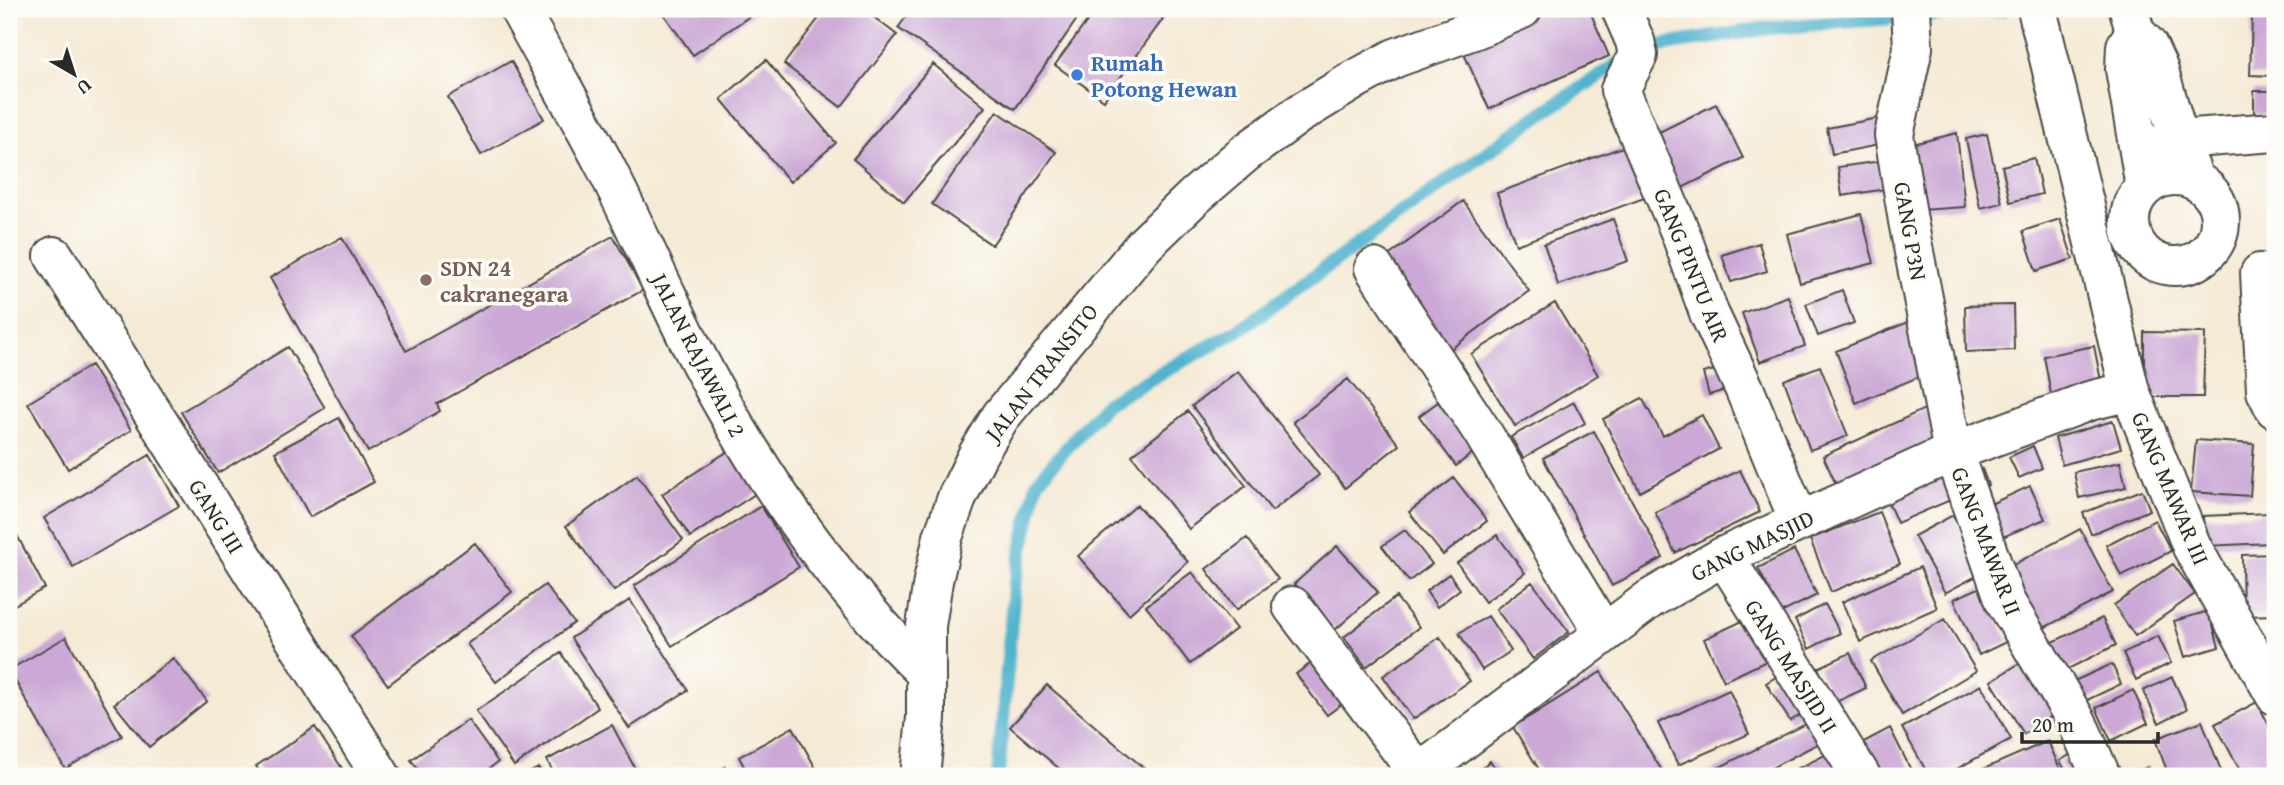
<svg xmlns="http://www.w3.org/2000/svg" width="2284" height="785" font-family="'Gentium Book Plus',serif">
  <style>
    .lines { fill: none; stroke-linecap: round; stroke-linejoin: round }
    .stream { stroke: #51b4cf; stroke-width: 14 }
    .building { fill: #cba8d5 }
    .minor-casing { stroke: #494844; stroke-width: 42 }
    .tertiary-casing { stroke: #494844; stroke-width: 42 }
    .minor { stroke: #fff; stroke-width: 38 }
    .tertiary { stroke: #fff; stroke-width: 38 }
    .shop-dot { fill: #3f7fe0; stroke: #fdfcf7; stroke-width: 2.5 }
    .education-dot { fill: #8d6e63; stroke: #fdfcf7; stroke-width: 2.5 }
    .labels { text-anchor: middle; dominant-baseline: central; stroke-width: 7; stroke-linejoin: round; paint-order: stroke }
    .shop-label { font-size: 23px; font-weight: bold; fill: #366cbe; stroke: #fdfcf7; text-anchor: start }
    .street-label { font-size: 23px; fill: #2b2b2b; stroke: #fdfcf7 }
    .education-label { font-size: 23px; font-weight: bold; fill: #785e54; stroke: #fdfcf7; text-anchor: start }
  </style>
  <rect width="100%" height="100%" fill="#fdfcf7"/>
  <filter id="ink" filterUnits="userSpaceOnUse"><feTurbulence type="fractalNoise" baseFrequency=".0143" numOctaves="2"/><feDisplacementMap in="SourceGraphic" scale="14" xChannelSelector="R" yChannelSelector="G"/><feConvolveMatrix kernelMatrix="1 2 1 2 8 2 1 2 1" color-interpolation-filters="sRGB"/></filter>
  <filter id="wash" filterUnits="userSpaceOnUse"><feTurbulence type="fractalNoise" baseFrequency=".00686" numOctaves="4" result="noise"/><feDisplacementMap in="SourceGraphic" scale="28" xChannelSelector="R" yChannelSelector="G"/><feGaussianBlur stdDeviation="1.57" result="paint"/><feColorMatrix in="noise" values="0 0 0 0 0 0 0 0 0 0 0 0 0 0 0 0 0 1.4 0 .05"/><feComposite in="paint" operator="in"/></filter>
  <g filter="url(#wash)">
    <rect width="100%" height="100%" fill="#f5ead5"/>
    <g class="lines">
      <path class="stream" d="M998 776 1014 587 1037 482 1105 404 1237 331 1538 116 1640 49 1769 28 2003 9"/>
    </g>
    <g id="blocks">
      <path class="building" d="M660 9H760L693 55Z
        M826 9H863L897 35 841 107 784 64Z
        M912 9H1084L1015 109 898 28Z
        M1096 9H1150L1163 19 1104 100 1055 65Z
        M1543 9H1589L1609 56 1489 109 1460 45Z
        M2252 17 2275 18V76L2250 75Z
        M766 60 836 143 790 182 721 99Z
        M511 61 544 119 481 155 448 97Z
        M933 64 985 107 904 202 853 159Z
        M2254 91H2275V114H2254Z
        M1716 104 1743 158 1676 191 1649 137Z
        M997 111 1056 152 992 245 932 204Z
        M1879 118 1884 144 1832 154 1827 128Z
        M1957 133 1965 207 1920 210 1905 146Z
        M1987 134 2002 203 1980 208 1966 139Z
        M1628 145 1647 197 1516 245 1497 193Z
        M2034 158 2042 194 2010 202 2002 166Z
        M1882 161 1886 189 1842 196 1838 167Z
        M1463 201 1529 291 1448 351 1383 260Z
        M1861 214 1874 263 1800 283 1787 234Z
        M1613 219 1628 261 1558 285 1544 244Z
        M2060 219 2073 259 2036 271 2023 231Z
        M613 236 643 290 437 404 440 411 368 452 270 278 342 237 406 351Z
        M1759 243 1767 271 1731 282 1722 255Z
        M1842 290 1854 323 1818 336 1806 304Z
        M1788 296 1805 346 1760 362 1742 313Z
        M1555 303 1598 375 1515 426 1471 354Z
        M2013 305 2014 350 1966 352 1965 306Z
        M1916 319 1926 374 1856 403 1836 351Z
        M2144 332 2205 333 2203 397H2144Z
        M2094 346 2103 391 2052 400 2044 356Z
        M288 347 325 408 218 473 181 412Z
        M91 365 131 430 68 469 28 403Z
        M1820 366 1848 436 1810 450 1784 380Z
        M1722 368 1729 389 1709 395 1703 373Z
        M1238 371 1319 475 1272 511 1192 406Z
        M1348 379 1399 445 1345 488 1293 422Z
        M1642 398 1663 436 1702 415 1719 449 1640 492 1603 419Z
        M1438 402 1475 451 1456 466 1419 416Z
        M1574 402 1585 423 1523 458 1511 437Z
        M1933 405 1946 443 1840 493 1823 456Z
        M1188 411 1246 486 1189 529 1132 455Z
        M339 418 374 482 310 517 275 452Z
        M2113 421 2121 448 2062 465 2055 438Z
        M1594 431 1663 558 1612 586 1543 458Z
        M2196 440 2254 444 2250 496 2191 492Z
        M2033 446 2042 468 2019 478 2009 457Z
        M730 450 758 492 690 537 662 494Z
        M150 455 179 506 73 567 44 518Z
        M2120 462 2126 487 2079 498 2074 472Z
        M1982 469 1988 485 1973 492 1967 476Z
        M1740 470 1760 512 1675 553 1655 512Z
        M637 475 683 540 614 591 566 526Z
        M1945 476 1955 498 1897 523 1888 502Z
        M1454 478 1487 521 1443 555 1409 512Z
        M2030 486 2045 519 1998 539 1984 507Z
        M2142 490 2150 510 2091 534 2083 513Z
        M1137 505 1188 562 1129 614 1078 556Z
        M761 506 799 567 672 646 634 586Z
        M1879 512 1900 564 1831 592 1810 539Z
        M2270 513 2271 543 2204 546 2203 516Z
        M1953 515 1984 572 1945 593 1914 536Z
        M2155 520 2171 551 2121 576 2106 545Z
        M11 524 45 588 9 608V525Z
        M2080 529 2113 592 2040 630 2007 568Z
        M1405 530 1432 564 1409 581 1382 546Z
        M1497 535 1525 573 1485 602 1457 563Z
        M1247 538 1278 579 1236 610 1206 569Z
        M475 543 512 592 388 685 351 636Z
        M1337 546 1378 592 1335 630 1294 584Z
        M1794 550 1817 595 1781 613 1758 568Z
        M2275 554V615L2243 616 2242 555Z
        M2173 564 2195 594 2135 636 2114 605Z
        M1920 567 1937 608 1860 642 1842 602Z
        M1192 572 1236 629 1190 664 1146 606Z
        M1449 574 1460 589 1437 607 1426 591Z
        M1532 582 1569 632 1533 659 1496 609Z
        M545 585 574 623 496 682 467 644Z
        M1983 586 2008 641 1979 655 1954 599Z
        M1396 597 1419 627 1366 667 1344 637Z
        M630 600 688 690 629 728 571 638Z
        M1825 604 1840 633 1809 649 1795 620Z
        M2209 611 2219 647 2185 657 2174 621Z
        M1488 616 1511 651 1482 670 1459 633Z
        M1753 616 1773 658 1724 681 1704 639Z
        M2102 618 2116 645 2066 670 2053 642Z
        M1945 619 1976 671 1902 715 1871 661Z
        M2158 636 2171 663 2136 680 2123 653Z
        M66 637 122 736 65 769 9 670Z
        M1440 637 1470 681 1413 719 1383 676Z
        M561 653 598 708 514 766 476 711Z
        M1850 653 1866 688 1834 703 1818 668Z
        M2030 657 2062 710 2024 734 1991 681Z
        M173 658 207 701 149 747 114 704Z
        M1317 659 1347 700 1327 715 1296 674Z
        M2112 664 2121 684 2083 702 2074 681Z
        M1786 671 1809 710 1790 721 1766 683Z
        M1601 672 1664 774 1661 776H1543L1513 727Z
        M2172 677 2187 709 2159 723 2143 691Z
        M1047 685 1153 776H1068L1010 727Z
        M1981 685 2011 739 1944 776H1929L1902 728Z
        M1729 690 1749 734 1678 765 1658 723Z
        M2133 690 2148 723 2111 741 2096 708Z
        M2257 702 2275 737V776H2243L2215 724Z
        M468 720 498 762 479 776H423L411 760Z
        M1812 721 1823 741 1756 776H1702Z
        M2202 721 2223 776H2169L2155 739Z
        M612 725 639 776H555L547 760Z
        M315 727 347 776H262L256 766Z
        M793 727 820 776H749L739 757Z
        M1890 728 1914 776H1873L1858 745Z
        M2048 741 2063 776H1981L1979 771Z
        M2079 749 2096 776H2068L2060 761Z
        M1829 753 1841 776H1783Z
        M1490 761 1502 776H1472Z
        M725 767 730 776H710Z
        M2148 767 2152 776H2125Z
        M538 768 543 776H524Z"/>
    </g>
  </g>
  <g filter="url(#ink)">
    <use href="#blocks" fill-opacity="0" stroke="#494844" stroke-width="2"/>
    <g class="lines">
      <defs>
        <path id="minor" d="M519 9C547 60 576 111 603 162 635 224 662 288 693 349 752 465 831 581 924 671
          M1621 9 1635 41 1638 55 1620 90 1680 232 1709 313 1744 388 1799 521
          M1911 9 1913 48 1894 135 1908 221 1953 452 2005 601 2077 722 2101 776
          M2037 9 2130 391 2192 547 2275 695
          M2129 9 2135 32 2148 46 2158 68 2179 139 2195 181
          M2135 32 2126 46 2125 69 2145 187
          M2156 146 2179 139 2275 132
          M2130 221a45 45 0 1 1 90 0a45 45 0 1 1-90 0Z
          M54 256 381 776
          M1374 268 1481 430 1603 632
          M2260 273 2266 391 2275 409
          M1724 556 1861 776
          M1292 606 1419 774
          M1416 776 1650 599 1724 556 1953 452 2089 401 2130 391"/>
        <path id="tertiary" d="M920 776 926 718V626L933 581 943 537 958 495 978 454 1001 416 1145 244 1194 197 1244 154 1299 114 1356 79 1395 58 1476 29 1522 9"/>
      </defs>
      <use href="#minor" class="minor-casing"/>
      <use href="#tertiary" class="tertiary-casing"/>
      <use href="#minor" class="minor"/>
      <use href="#tertiary" class="tertiary"/>
    </g>
  </g>
  <circle class="shop-dot" cx="1077" cy="75" r="7"/>
  <circle class="education-dot" cx="426" cy="280" r="7"/>
  <g class="labels">
    <g class="shop-label">
      <text x="1091" y="62">Rumah<tspan x="1091" dy="26">Potong Hewan</tspan></text>
    </g>
    <g class="street-label">
      <text transform="translate(1911 231) rotate(80)">GANG P3N</text>
      <text transform="translate(1692 265) rotate(68)">GANG PINTU AIR</text>
      <text transform="translate(699 355) rotate(63)">JALAN RAJAWALI 2</text>
      <text transform="translate(1041 372) rotate(-52)">JALAN TRANSITO</text>
      <text transform="translate(2171 488) rotate(67)">GANG MAWAR III</text>
      <text transform="translate(217 516) rotate(58)">GANG III</text>
      <text transform="translate(1987 541) rotate(69)">GANG MAWAR II</text>
      <text transform="translate(1752 545) rotate(-26)">GANG MASJID</text>
      <text transform="translate(1792 666) rotate(58)">GANG MASJID II</text>
    </g>
    <g class="education-label">
      <text x="440" y="267">SDN 24<tspan x="440" dy="26">cakranegara</tspan></text>
    </g>
  </g>
  <rect width="2284" height="785" fill="none" stroke="#fdfcf7" stroke-width="35"/>
  <g transform="translate(74 74) rotate(141)" stroke="#fdfcf7" stroke-width="5" paint-order="stroke">
  <path d="M0-5L12 26L0 18L-12 26Z" fill="#2b2b2b"/>
  <text y="-10" font-size="19" font-weight="bold" text-anchor="middle" fill="#2b2b2b">U</text>
  </g>
  <path d="M2022 732v10h136v-10" fill="none" stroke="#2b2b2b" stroke-width="3.5"/>
  <text x="2032" y="732" font-size="21" fill="#2b2b2b" stroke="#fdfcf7" stroke-width="5" paint-order="stroke">20 m</text>
</svg>
